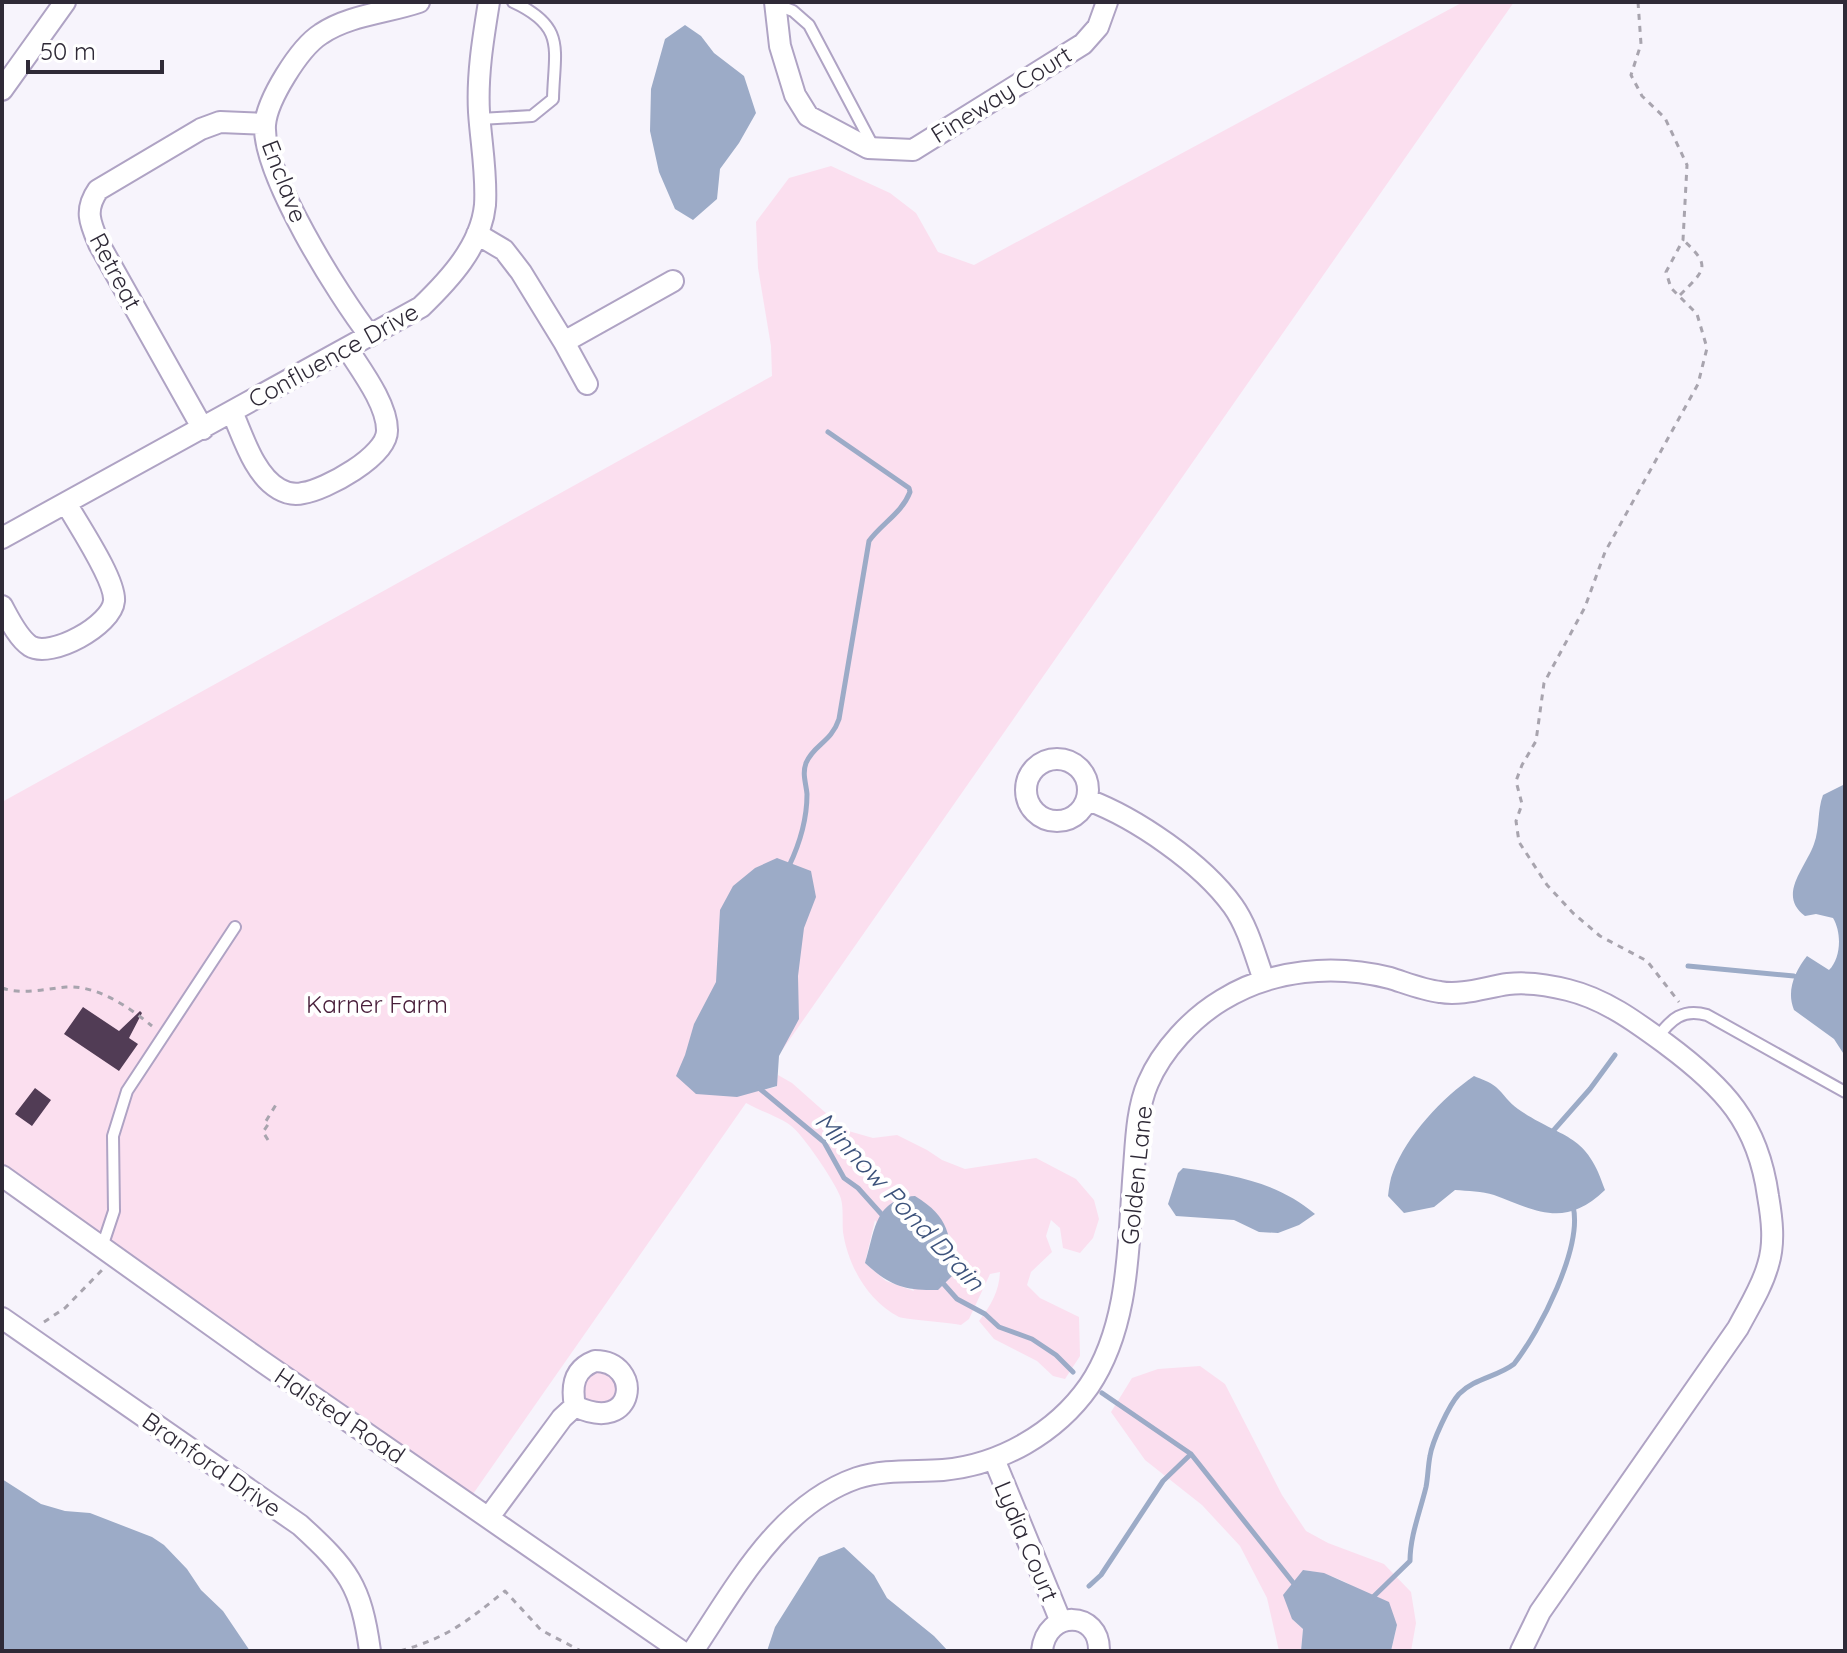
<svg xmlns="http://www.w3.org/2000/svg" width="1847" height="1653" font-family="Quicksand,sans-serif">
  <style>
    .green { fill: #fbdfef; fill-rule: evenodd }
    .water { fill: #9cabc7 }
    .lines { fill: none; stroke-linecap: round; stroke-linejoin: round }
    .stream { stroke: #9cabc7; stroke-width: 5 }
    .building { fill: #513c55 }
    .lane-casing { stroke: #afa3c4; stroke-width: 14 }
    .street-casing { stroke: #afa3c4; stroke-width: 24 }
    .path { stroke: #a8a4ae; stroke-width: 3; stroke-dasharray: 6 6; stroke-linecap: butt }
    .lane { stroke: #fff; stroke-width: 10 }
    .street { stroke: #fff; stroke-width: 20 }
    .labels { text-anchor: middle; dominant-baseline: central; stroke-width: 8; stroke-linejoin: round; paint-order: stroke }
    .street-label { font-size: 24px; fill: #2f2a37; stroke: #fff }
    .park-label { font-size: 24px; fill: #481e3a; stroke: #fff }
    .water-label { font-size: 26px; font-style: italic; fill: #3c527b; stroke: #fff }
  </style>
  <rect width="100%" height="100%" fill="#f7f4fc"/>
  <path class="green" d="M1463 2H1514L753 1092 776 1087 778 1075 792 1083 845 1130 873 1138 897 1135 927 1150 942 1160 965 1169 1036 1158 1076 1179 1094 1200 1099 1219 1093 1238 1080 1253 1063 1248 1060 1228 1051 1220 1046 1236 1052 1252 1031 1272 1027 1285 1040 1298 1079 1317 1080 1356 1065 1379 1053 1376 1037 1361 994 1339 979 1321C991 1305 999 1292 1000 1272L990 1274 969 1319 961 1325C948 1322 907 1320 899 1317 868 1301 848 1266 843 1232 842 1221 844 1206 840 1196 835 1182 802 1133 790 1125 781 1118 758 1110 746 1103L466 1504 2 1179V802L772 376 771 346 758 268 756 222 789 178 831 166 890 193 916 213 938 252 974 265ZM875 1220 914 1291 886 1281 865 1263Z
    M1200 1366 1225 1384 1282 1495 1306 1531 1328 1543 1384 1564 1411 1592 1416 1623 1411 1651H1391L1397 1625C1365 1593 1350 1577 1304 1570L1292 1619 1303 1629 1301 1651H1279L1267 1598 1240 1546 1202 1505 1145 1460 1111 1412 1132 1378 1158 1369Z
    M582 1387a17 17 0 1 1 34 0a17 17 0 1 1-34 0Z"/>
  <path class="water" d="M685 25 701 36 714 53 744 76 756 113 739 143 720 169 717 199 693 220 675 209 659 172 650 131 651 89 665 39Z
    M1845 784V1056L1834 1039 1794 1010C1786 991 1795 971 1807 956L1829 970C1841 958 1842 933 1833 918L1816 914 1805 916C1777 895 1805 869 1814 844 1820 828 1817 811 1823 795Z
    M777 858 811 871 816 897 804 928 798 976 799 1019 779 1056 777 1086 737 1097 696 1094 676 1076 685 1055 694 1024 716 982 720 910 733 886 755 868Z
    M1474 1076C1481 1079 1490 1082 1496 1087 1504 1094 1509 1103 1518 1109 1563 1140 1586 1131 1605 1190 1565 1228 1539 1212 1494 1195 1482 1191 1468 1191 1455 1190L1434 1207 1404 1213 1388 1196C1389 1188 1390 1179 1393 1172 1407 1135 1442 1098 1474 1076Z
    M1183 1168C1231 1174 1277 1182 1315 1214L1299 1225 1278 1233 1259 1232 1234 1220 1176 1216 1168 1204 1178 1173Z
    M915 1196C951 1218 950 1236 953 1275L938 1290C904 1291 889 1285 865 1263 875 1232 874 1199 915 1196Z
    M2 1479 41 1504 65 1511 90 1513 152 1537 164 1545 187 1569 201 1590 223 1611 250 1651H2Z
    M844 1547 874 1575 887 1598 934 1636 948 1651H767L775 1627 819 1557Z
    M1303 1570 1324 1573 1389 1602 1397 1625 1391 1651H1301L1303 1629 1292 1619 1283 1595Z"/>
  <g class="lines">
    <path class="stream" d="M789 866C800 843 807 820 807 794 806 783 802 774 806 763 814 744 831 743 839 719L869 541C881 524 902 513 910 492L909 488 828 432
      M1688 966 1794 976
      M759 1088 824 1142 844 1178 858 1188 884 1217
      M1554 1134 1553 1131 1590 1089 1615 1055
      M941 1281 957 1299 985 1314 999 1327 1032 1339 1056 1355 1073 1372
      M1102 1393 1191 1454 1295 1585
      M1089 1586 1101 1575 1163 1481 1191 1454
      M1370 1600 1410 1561C1410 1536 1420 1512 1426 1487 1428 1477 1428 1466 1430 1456 1432 1442 1449 1405 1459 1394 1475 1378 1497 1377 1514 1364 1540 1331 1583 1247 1573 1206"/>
  </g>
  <path class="building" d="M83 1007 119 1031 140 1011 142 1013 129 1038 138 1044 119 1071 64 1034Z
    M35 1088 51 1100 32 1126 15 1114Z"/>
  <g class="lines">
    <defs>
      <path id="lane" d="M775 4 793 11 809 25 873 146
        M480 119 532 116 553 99C554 50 567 27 513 2
        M1657 1038C1671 1019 1683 1008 1707 1015L1845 1092
        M102 1247 114 1211 113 1136 127 1091 235 927"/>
      <path id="street" d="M775 2 780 46 795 95 808 116 868 148 913 150 1083 44 1098 27 1107 2
        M2 90 65 2
        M477 234 504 250 521 272 564 342 673 281
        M370 336C339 296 262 174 265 125 267 100 299 48 321 34 349 15 387 13 419 2
        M564 342 587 384
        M232 412C243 436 254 475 279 489 286 493 295 495 303 493 325 490 388 456 387 430 387 404 361 370 347 348
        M203 429 99 244C90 223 84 210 98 190L201 129 220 122 265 124
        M2 538 421 307C449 280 481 246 485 205 487 174 481 143 479 112 477 75 483 39 489 2
        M2 606C9 619 18 638 30 646 51 659 112 625 114 601 116 580 77 523 66 503
        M1026 790a31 31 0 1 1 62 0a31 31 0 1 1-62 0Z
        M1088 800C1136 818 1202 863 1233 906 1248 927 1255 955 1264 980
        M2 1176 260 1360 681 1651
        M2 1318 300 1525C348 1569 361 1585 370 1651
        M595 1361C643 1361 637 1436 575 1406 571 1385 574 1369 595 1361Z
        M994 1459 1061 1622
        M489 1517 562 1418 575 1406
        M693 1651C736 1587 779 1505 857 1478 884 1469 915 1472 943 1470 1000 1465 1056 1433 1089 1386 1131 1324 1128 1240 1134 1168 1136 1141 1137 1108 1148 1083 1162 1050 1192 1018 1222 1000 1272 969 1334 964 1390 978 1406 983 1423 990 1440 992 1462 996 1486 987 1508 984 1528 982 1549 985 1568 990 1605 999 1636 1022 1666 1044 1724 1087 1758 1123 1768 1196 1772 1219 1775 1243 1768 1265 1762 1287 1749 1307 1738 1328L1540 1612 1521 1651
        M1042 1651C1046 1609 1100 1610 1099 1651"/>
    </defs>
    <use href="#lane" class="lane-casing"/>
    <use href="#street" class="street-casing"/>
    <path class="path" d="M1638 2 1641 44 1631 75 1642 96 1665 118 1687 165 1683 240 1666 272 1671 288 1697 314 1707 348 1698 384 1605 552 1585 607 1544 683 1536 741 1522 765 1516 781 1522 804 1516 821 1519 842 1547 885 1573 913 1600 936 1647 961 1679 1002
      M1680 295C1705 270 1712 266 1683 240
      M2 988C23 995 45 989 66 987 97 985 129 1007 152 1026
      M268 1140 263 1132 269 1123 266 1121 277 1103
      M44 1322 65 1308 103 1269
      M400 1651C449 1637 466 1622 505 1591L541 1630 581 1651"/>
    <use href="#lane" class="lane"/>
    <use href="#street" class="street"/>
  </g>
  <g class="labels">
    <g class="street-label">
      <text transform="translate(1001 94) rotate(-32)">Fineway Court</text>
      <text transform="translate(285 181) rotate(69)">Enclave</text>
      <text transform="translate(116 271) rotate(62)">Retreat</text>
      <text transform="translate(333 355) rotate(-29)">Confluence Drive</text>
      <text transform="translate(1136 1175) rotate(-84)">Golden Lane</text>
      <text transform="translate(340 1415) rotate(34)">Halsted Road</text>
      <text transform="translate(212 1464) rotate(35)">Branford Drive</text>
      <text transform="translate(1027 1541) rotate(67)">Lydia Court</text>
    </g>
    <g class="park-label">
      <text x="377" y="1004">Karner Farm</text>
    </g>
    <g class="water-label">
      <text transform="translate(900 1201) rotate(47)">Minnow Pond Drain</text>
    </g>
  </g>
  <rect width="1847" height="1653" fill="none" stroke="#2f2a37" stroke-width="8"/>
  <path d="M28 60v12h134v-12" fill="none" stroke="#2f2a37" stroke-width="4"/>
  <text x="40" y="60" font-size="24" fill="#2f2a37" stroke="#ffffff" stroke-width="6" paint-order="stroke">50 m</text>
</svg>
